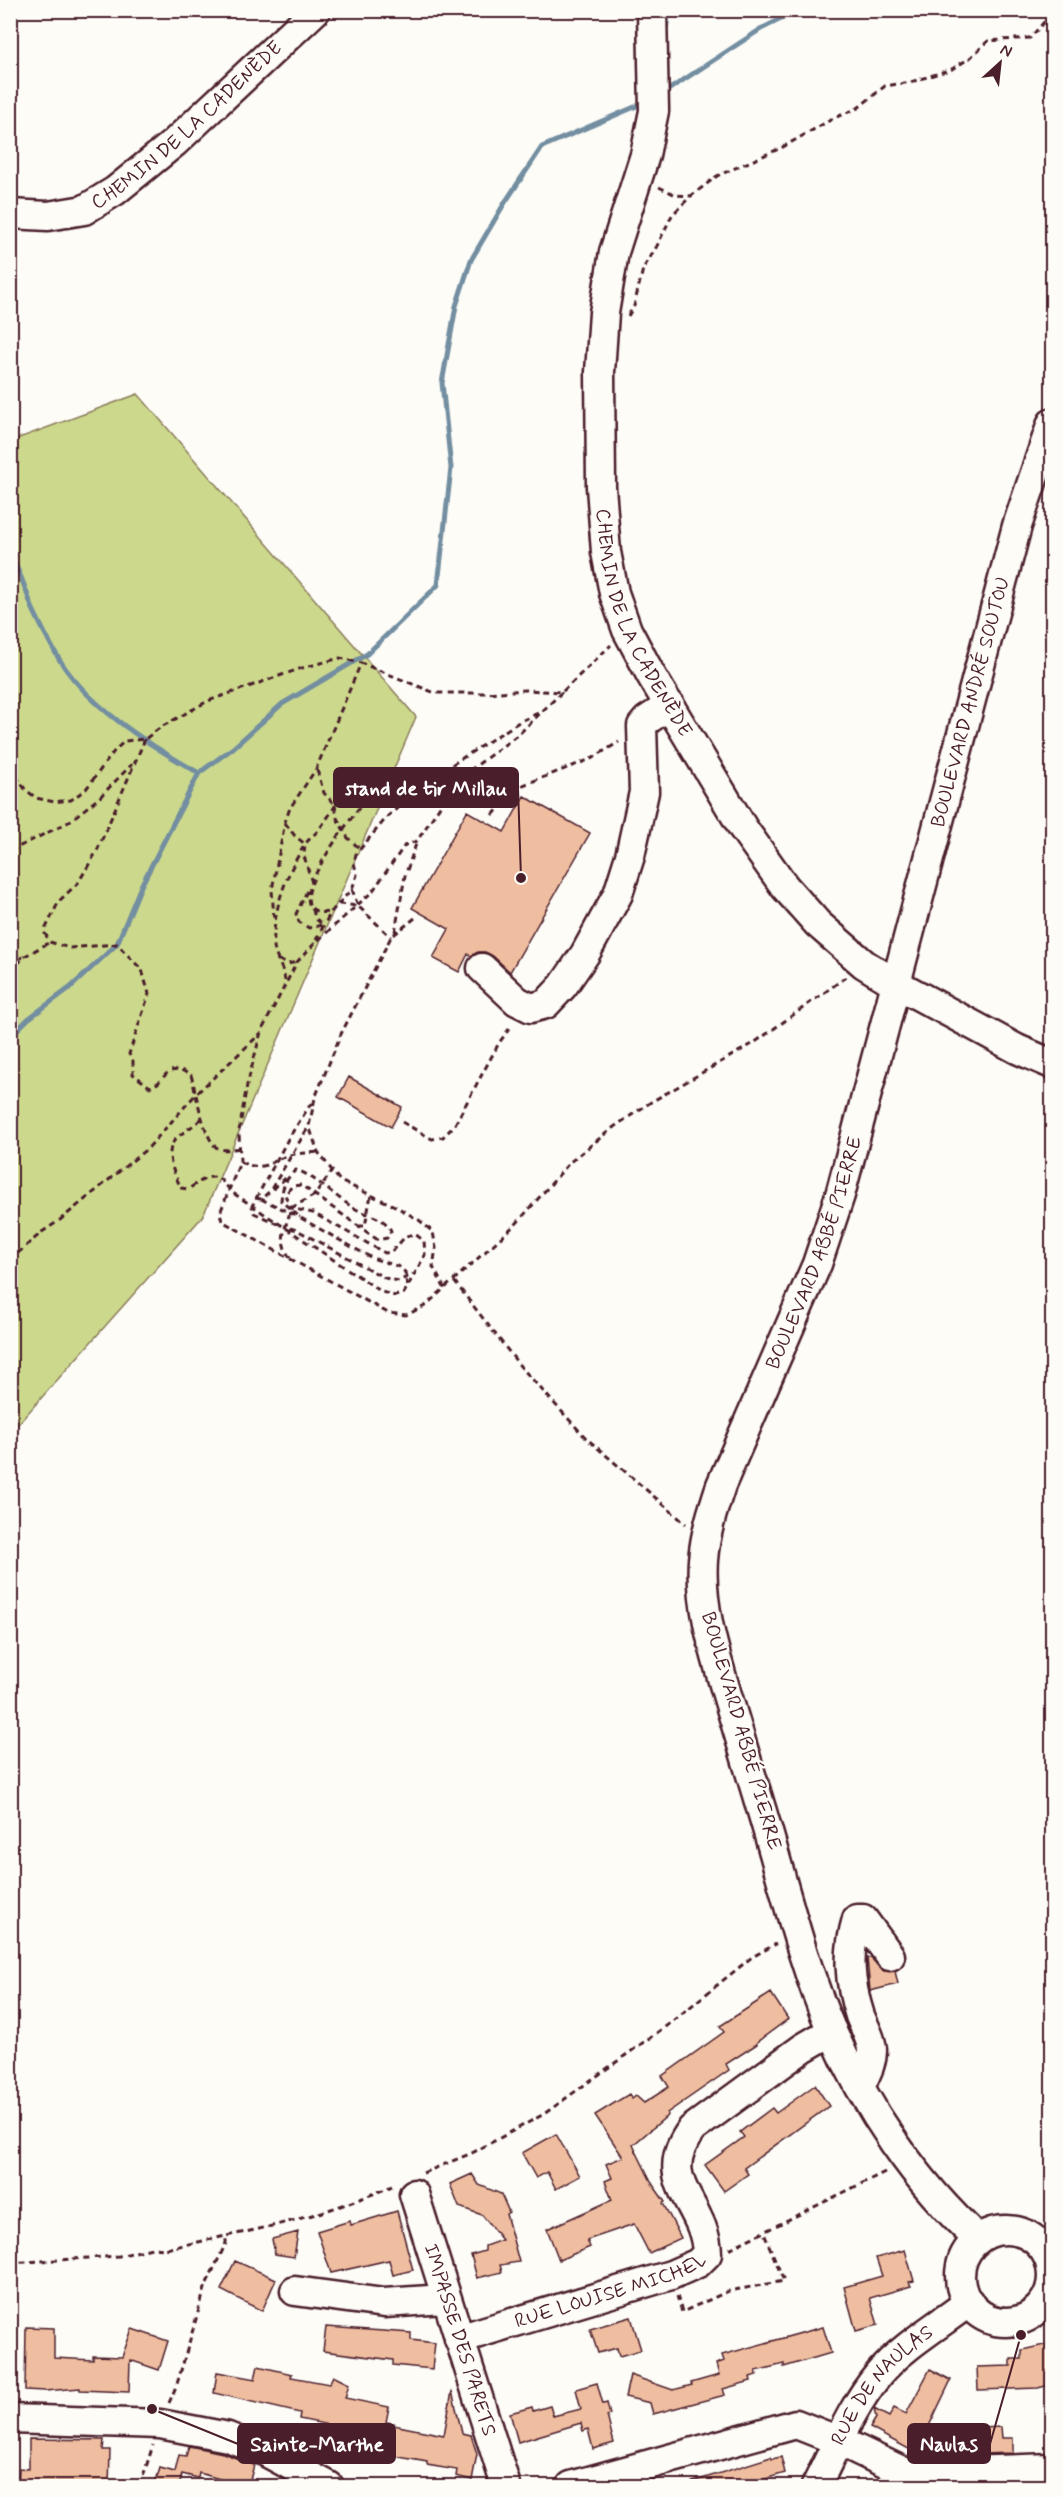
<svg xmlns="http://www.w3.org/2000/svg" width="1063" height="2497" font-family="Mynerve,sans-serif">
  <style>
    .green { fill: #ccd98c; stroke: #8b7c5c; stroke-width: 1.5 }
    .lines { fill: none; stroke-linecap: round; stroke-linejoin: round }
    .stream { stroke: #738ea1; stroke-width: 5 }
    .building { fill: #efbda0; stroke: #4a1f2b; stroke-width: 1.5 }
    .minor-casing { stroke: #4a1f2b; stroke-width: 33 }
    .path { stroke: #4a1f2b; stroke-width: 3; stroke-dasharray: 6 4.5; stroke-linecap: butt }
    .minor { stroke: #fdfcf7; stroke-width: 28 }
    .labels { text-anchor: middle; dominant-baseline: central; stroke-width: 4.5; stroke-linejoin: round; paint-order: stroke }
    .street-label { font-size: 20px; fill: #4a1f2b; stroke: #fdfcf7 }
    .leader { fill: none; stroke: #4a1f2b; stroke-width: 2 }
    .callout-dot { fill: #4a1f2b; stroke: #fdfcf7; stroke-width: 2 }
    .callout { fill: #4a1f2b; stroke: #4a1f2b; stroke-width: 2 }
    .callout-label { font-size: 21px; text-anchor: middle; font-weight: bold; fill: #fff }
  </style>
  <rect width="100%" height="100%" fill="#fdfcf7"/>
  <filter id="ink" filterUnits="userSpaceOnUse"><feTurbulence type="fractalNoise" baseFrequency=".0167" numOctaves="2"/><feDisplacementMap in="SourceGraphic" scale="12" xChannelSelector="R" yChannelSelector="G"/><feConvolveMatrix kernelMatrix="1 2 1 2 8 2 1 2 1" color-interpolation-filters="sRGB"/></filter>
  <g filter="url(#ink)">
    <path class="green" d="M138 394 416 717 203 1216 11 1432V441Z"/>
    <g class="lines">
      <path class="stream" d="M666 30 669 10
        M662 94 761 29 799 10
        M10 556C21 572 25 589 32 607 39 622 47 638 55 652 83 704 149 745 199 773
        M10 1037 28 1019 71 987 117 944 141 886 199 773 233 748 282 704 367 654 438 585 451 468 442 383 456 306 471 260 504 204 542 147 646 102"/>
    </g>
    <path class="building" d="M524 796 590 833 510 972 493 956 485 952H478L471 956 468 954 459 972 433 958 449 929 412 908 467 811 504 832Z
      M349 1077 402 1107 391 1127 338 1097Z
      M867 1958H871L883 1971H895L898 1984 870 1991Z
      M771 1993 788 2019 757 2042V2044L726 2064 729 2070 667 2113 668 2115 633 2145 653 2185 665 2202 663 2203 681 2238 649 2253 634 2224 587 2240 590 2247 559 2260 547 2229 612 2200 605 2181 612 2178 606 2164 623 2157 595 2115 629 2094 632 2099 636 2096 644 2103 669 2087 662 2076 724 2032 720 2026Z
      M815 2085 829 2106 744 2168 748 2174 724 2191 705 2165 744 2137 740 2132 772 2108 776 2113Z
      M556 2134 580 2176 556 2189 547 2172 536 2178 522 2153Z
      M472 2174 479 2185 501 2194 509 2212 506 2214 519 2262 500 2265 502 2272 477 2278 471 2255 485 2251V2246L502 2240 482 2215 459 2207 450 2184Z
      M397 2211 413 2270 393 2275 389 2260 331 2273 317 2231 350 2221 351 2225Z
      M298 2232 294 2257 275 2254 272 2239Z
      M905 2250 914 2281 909 2282 911 2286 870 2298 878 2325 856 2331 844 2287 882 2276 876 2258Z
      M235 2261 276 2279 262 2311 221 2290Z
      M631 2317 641 2350 619 2356 617 2348 598 2353 590 2329Z
      M26 2327 54 2328V2358L93 2360V2356L122 2357 132 2329 168 2341 159 2370 130 2360 129 2392 80 2390V2388L45 2391 25 2390Z
      M326 2327 411 2333V2340L435 2343 432 2369 393 2365V2360L323 2351Z
      M823 2327 831 2353 784 2367V2364L756 2371 757 2375 750 2377 751 2381 723 2389 725 2395 653 2414 650 2403 625 2397 630 2375 673 2390 692 2385 691 2383 719 2375 716 2364 724 2361 722 2355Z
      M1053 2343V2384L1038 2388 978 2390 977 2367 1011 2366V2359H1022V2350Z
      M258 2366 292 2374 291 2377 329 2384 333 2376 349 2384 345 2398 389 2407 386 2422 394 2423 393 2425 444 2435 452 2391 462 2433 471 2435 477 2454 472 2480 456 2476 457 2470 427 2465V2462L388 2455 387 2458 374 2456V2450L346 2444 349 2429 299 2419 300 2413 214 2393 217 2372 255 2379Z
      M930 2369 951 2380 916 2453 870 2428 876 2418 874 2409 889 2417 894 2408 906 2414Z
      M597 2383 603 2404 607 2403 610 2415 607 2416 614 2443 593 2449 588 2429 583 2431 581 2423 518 2442 510 2413 532 2407 533 2411 550 2406 553 2416 581 2409 576 2389Z
      M1001 2427 1002 2438H1013V2453L951 2455 950 2436 962 2442 961 2429Z
      M29 2439 104 2440 103 2450H110L109 2487 18 2485 19 2468 29 2469Z
      M189 2446 223 2453 254 2465 248 2487 199 2473 198 2478 182 2474 179 2487H154L160 2468 175 2472 179 2455 186 2456Z
      M771 2457 772 2459 781 2457 785 2473 738 2487H692V2482Z"/>
    <g class="lines">
      <defs>
        <g id="minor">
          <path id="s1" d="M652 10 654 111 645 155 614 252 604 313 600 372 601 487 606 552 614 593 627 630 651 675 743 828 785 887 818 924 864 964 895 983 1017 1049 1052 1064"/>
          <path id="s2" d="M10 214 48 216 84 210 115 191 174 143 316 10"/>
          <path d="M482 968 517 1001 531 1008 546 1004 563 986 585 954 618 894 630 856 644 792 642 726 647 720 670 705"/>
          <path d="M860 2087C865 2075 872 2064 872 2051 872 2040 864 2026 860 2016 849 1982 847 1953 857 1919H863L890 1956"/>
          <path id="s3" d="M414 2194 506 2486"/>
          <circle cx="1006" cy="2276" r="46"/>
          <path id="s4" d="M978 2239C916 2183 865 2107 831 2029 800 1958 783 1880 760 1805 748 1766 737 1727 725 1688 713 1647 700 1603 703 1560 705 1534 713 1509 721 1485L817 1264 840 1195 1017 526 1052 423"/>
          <path d="M295 2291 384 2303 445 2299"/>
          <path id="s5" d="M459 2339 671 2275 698 2263 707 2254C706 2202 652 2182 692 2129L803 2048 832 2031"/>
          <path d="M10 2419 160 2424 228 2437 266 2452 329 2486"/>
          <path d="M571 2486 796 2424 839 2441 906 2473 1052 2468"/>
          <path id="s6" d="M816 2486C835 2449 852 2406 879 2374 900 2348 942 2323 969 2302"/>
        </g>
      </defs>
      <use href="#minor" class="minor-casing"/>
      <path class="path" d="M659 187 676 195 691 196
        M628 316 634 306 643 269 657 246 672 215 691 196 717 176 781 148 834 118 858 108 885 86 911 82 952 69 970 58 988 41 1030 38 1052 13
        M10 534H12
        M562 692 520 733 457 780 417 841 405 845 372 892 316 942 297 962 261 1032 247 1085 239 1131 240 1162 220 1213 222 1221 388 1313 406 1315 425 1306 517 1223 570 1162 614 1127 651 1102 754 1043 846 977
        M145 739 97 851 78 883 59 901 44 932 50 942 69 948 117 944 142 970 149 994 129 1054 133 1061V1074L150 1087 158 1083 169 1071 181 1070 191 1075C196 1092 204 1138 216 1147 223 1152 232 1149 240 1148
        M10 767 25 789 36 798 54 802 71 800 86 789 115 750 125 741 145 739 161 727 208 701 302 668 340 658 361 663 435 693H486L525 690 562 692 611 645
        M317 770 324 793 335 805 337 818 348 838 359 848
        M493 815 518 787 591 759 619 742
        M285 823 295 836 305 844 304 856 312 883
        M10 851 67 823 100 797 132 764
        M352 889 358 906
        M307 891 296 914 299 922 309 928 323 925 315 918 313 910
        M339 904 358 906 391 937
        M274 918 272 890 285 822 290 808 316 769 361 663
        M415 918 391 937 341 1034 315 1098 309 1126 318 1152 340 1181 395 1206 419 1220 433 1232 436 1248 433 1267 445 1289
        M395 932 405 876 417 841
        M316 940 331 912 352 889 357 875 354 863 356 854 388 816 442 771 519 722 538 713
        M279 960 287 964 297 962
        M10 962 23 957
        M10 972 25 956 50 942
        M285 981C284 968 275 959 274 946 272 912 286 874 304 846 308 839 315 835 319 829 333 812 343 792 354 774L363 772 370 776C372 783 372 788 369 794 360 809 266 920 331 912
        M201 1119C194 1126 179 1134 174 1141 164 1155 175 1175 181 1188L188 1189C206 1178 216 1168 230 1191L382 1292 395 1296 404 1293 425 1255 424 1241 415 1234 406 1236 391 1252 385 1253 313 1213 291 1208 285 1195 292 1186 301 1185 378 1240 387 1238 391 1231C386 1217 368 1216 356 1209 337 1199 314 1175 296 1170 285 1179 282 1188 281 1201L301 1218 334 1237 372 1258 397 1266 405 1272 407 1286
        M402 1122 432 1139 443 1137 454 1126 499 1043 512 1025
        M240 1162C264 1172 267 1163 289 1155 298 1153 309 1153 318 1152
        M273 1189 287 1177
        M255 1198 261 1199 270 1191 309 1126
        M261 1199 300 1217
        M278 1224 254 1213 252 1206 288 1139 314 1099
        M358 1226H365L371 1195
        M290 1228 297 1230 385 1278 399 1281 413 1274
        M290 1258C277 1239 286 1229 291 1208L315 1195 332 1171
        M10 1260 42 1232 60 1220 149 1147 196 1094 260 1034
        M454 1281 520 1366 586 1438 686 1524
        M423 2173 472 2153 544 2114 669 2024 752 1957 776 1944
        M729 2249 887 2171
        M10 2263 119 2256 152 2248 165 2249 226 2236
        M677 2296 682 2312 729 2291 784 2281 763 2231
        M169 2403 177 2384 206 2285 226 2243V2236C283 2225 339 2209 392 2186
        M140 2486 153 2445"/>
      <use href="#minor" class="minor"/>
    </g>
  </g>
  <g class="labels">
    <g class="street-label">
      <text stroke="none"><textPath href="#s2" startOffset="208">CHEMIN DE LA CADENÈDE</textPath></text>
      <text stroke="none"><textPath href="#s1" startOffset="628">CHEMIN DE LA CADENÈDE</textPath></text>
      <text stroke="none"><textPath href="#s4" startOffset="1647">BOULEVARD ANDRÉ SOUTOU</textPath></text>
      <text stroke="none"><textPath href="#s4" startOffset="1074">BOULEVARD ABBÉ PIERRE</textPath></text>
      <text transform="translate(741 1731) rotate(74)">BOULEVARD ABBÉ PIERRE</text>
      <text stroke="none"><textPath href="#s5" startOffset="159">RUE LOUISE MICHEL</textPath></text>
      <text stroke="none"><textPath href="#s3" startOffset="153">IMPASSE DES PARETS</textPath></text>
      <text stroke="none"><textPath href="#s6" startOffset="122">RUE DE NAULAS</textPath></text>
    </g>
  </g>
  <path class="leader" d="M521 878L518 788M1021 2335L990 2444M152 2409L238 2444"/>
  <g class="callout-dot">
    <circle cx="521" cy="878" r="6"/>
    <circle cx="1021" cy="2335" r="6"/>
    <circle cx="152" cy="2409" r="6"/>
  </g>
  <g class="callout">
    <rect x="334" y="768" width="184" height="39" rx="6"/>
    <rect x="908" y="2424" width="82" height="39" rx="6"/>
    <rect x="238" y="2424" width="157" height="39" rx="6"/>
  </g>
  <g class="callout-label">
    <text x="426" y="795">stand de tir Millau</text>
    <text x="949" y="2451">Naulas</text>
    <text x="317" y="2451">Sainte-Marthe</text>
  </g>
  <rect width="1063" height="2497" fill="none" stroke="#fdfcf7" stroke-width="36"/>
  <rect x="18" y="18" width="1027" height="2461" fill="none" stroke="#4a1f2b" stroke-width="2" filter="url(#ink)"/>
  <g transform="translate(1000 63) rotate(27)" stroke="#fdfcf7" stroke-width="4.5" paint-order="stroke">
  <path d="M0-4.5L10 22L0 15L-10 22Z" fill="#4a1f2b"/>
  <text y="-9" font-size="16" font-weight="bold" text-anchor="middle" fill="#4a1f2b">N</text>
  </g>
</svg>
